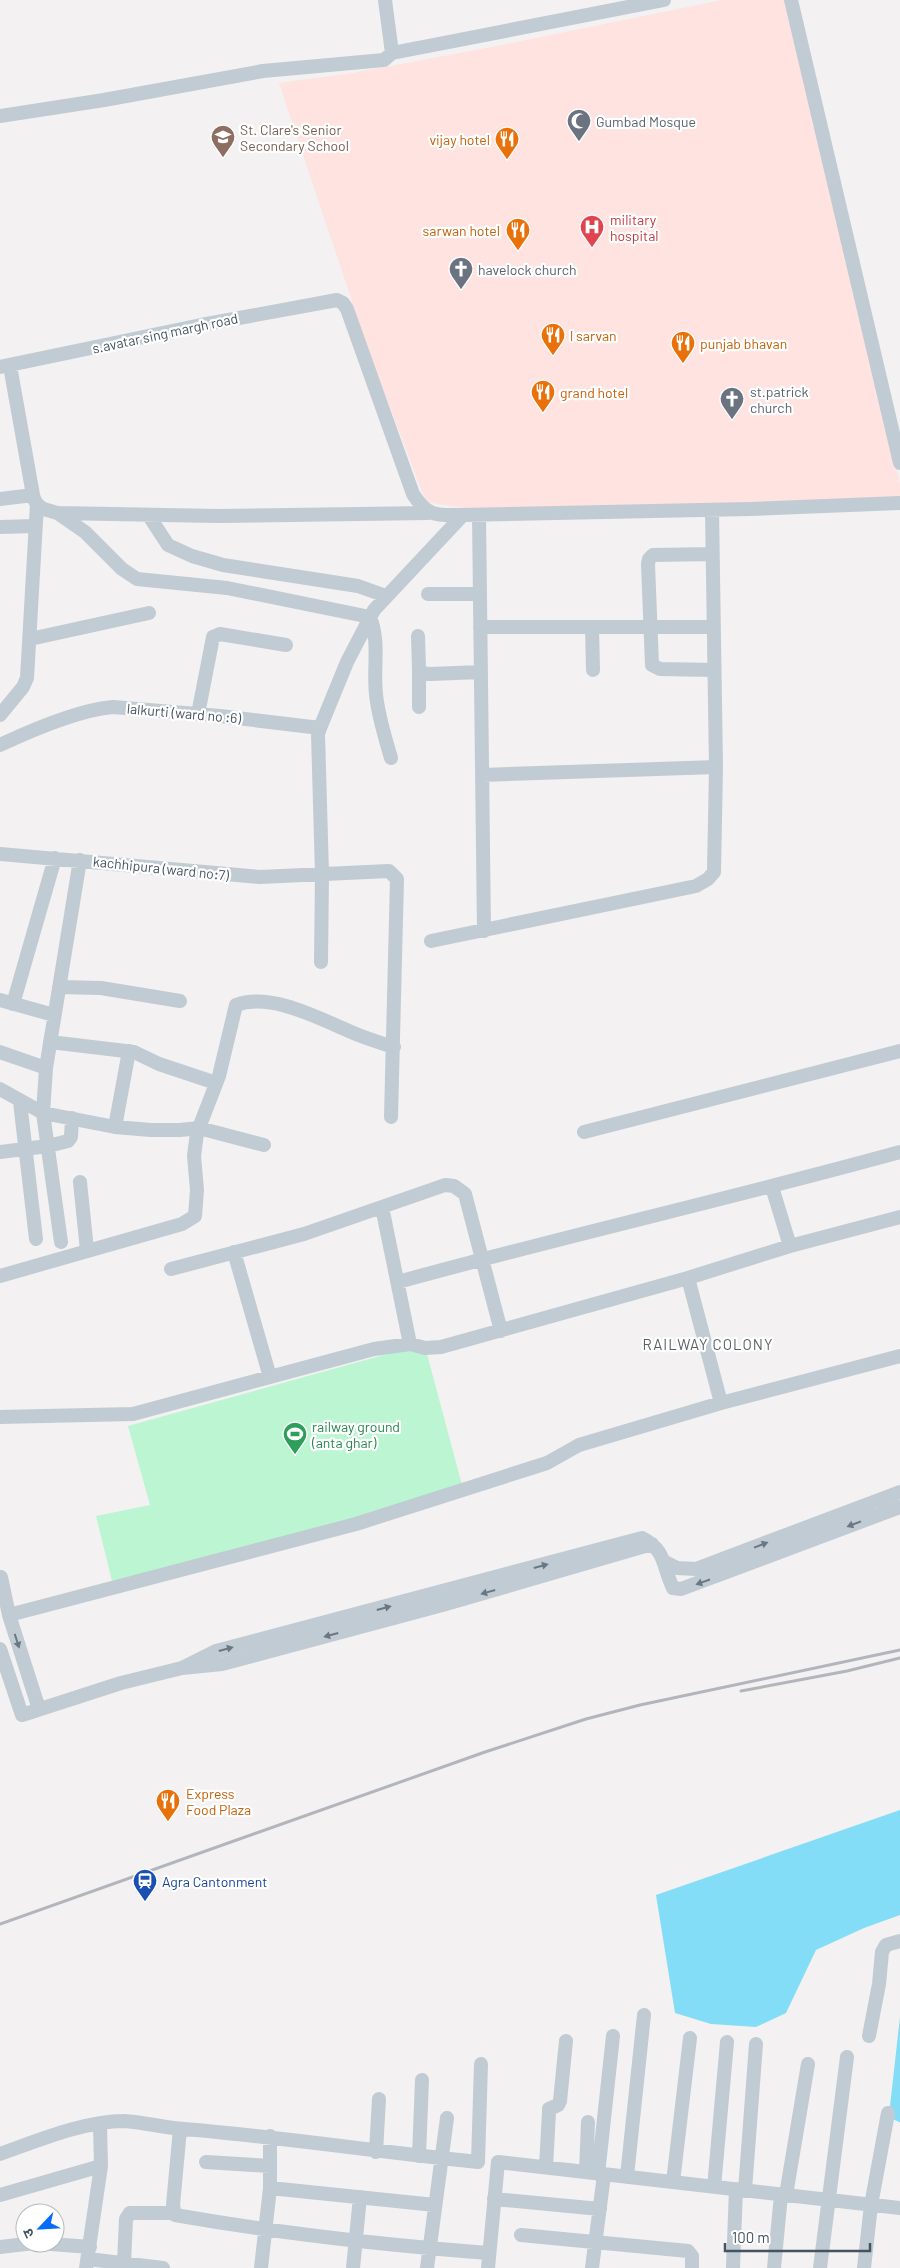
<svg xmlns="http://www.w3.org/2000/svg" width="900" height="2268" font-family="Barlow,'Noto Sans Devanagari',sans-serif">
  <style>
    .medical { fill: #fee3e0 }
    .green { fill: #bbf5d2 }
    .water { fill: #84ddf6 }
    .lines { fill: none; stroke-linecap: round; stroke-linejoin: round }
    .minor { stroke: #c0cbd4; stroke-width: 14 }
    .rail { stroke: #b2b6bc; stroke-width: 3 }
    .oneway { fill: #6b7884 }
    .labels { text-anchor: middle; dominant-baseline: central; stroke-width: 4.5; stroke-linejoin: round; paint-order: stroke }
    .worship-label { font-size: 14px; fill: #5b616d; stroke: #fff; text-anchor: start }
    .education-label { font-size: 14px; fill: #785e54; stroke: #fff; text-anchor: start }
    .food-label { font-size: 14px; fill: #c56008; stroke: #fff; text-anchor: start }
    .health-label { font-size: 14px; fill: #be3a42; stroke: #fff; text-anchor: start }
    .street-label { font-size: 14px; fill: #465461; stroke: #fff }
    .leisure-label { font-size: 14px; fill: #27864d; stroke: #fff; text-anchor: start }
    .transit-label { font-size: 14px; fill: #164399; stroke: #fff; text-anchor: start }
    .neighbourhood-label { font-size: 15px; letter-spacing: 1px; fill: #5c6167; stroke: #fff }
  </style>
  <rect width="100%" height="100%" fill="#f3f1f1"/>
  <path class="medical" d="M722 0H794L886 414 900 485V501L476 510 426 502 371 358 279 83 353 73 492 47Z"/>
  <path class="green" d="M405 1349 427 1354 462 1485 342 1523 112 1581 96 1516 150 1505 128 1426Z"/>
  <path class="water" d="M900 1810V1915L864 1928 816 1950 786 2013 756 2027 711 2024 675 2013 656 1895Z
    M900 2017V2122H899L893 2119 890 2106Z"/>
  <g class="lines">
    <path class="minor" d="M385 0 392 53
      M791 0 900 463
      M0 116 104 100 263 71 384 60 392 53 664 0
      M10 366 33 495C36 509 46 510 58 513L218 516 428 513
      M0 367 201 325 337 300 343 303 347 309 413 494C428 518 438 515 463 515L750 509 900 503
      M0 499 33 495
      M59 514 85 532 122 569 137 579 227 588 370 617C380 642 373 667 376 694 378 716 385 737 391 758
      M479 515 484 931
      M149 516 168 545 192 556 223 565 358 586 386 596
      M0 527 35 526
      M712 554 653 555 649 559 648 564 652 665 660 669 714 670
      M428 594H480
      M480 627H714
      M592 627 593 670
      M418 636 419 669 423 673 430 674 481 672
      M30 639 149 613
      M419 707V669
      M198 714 213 637 220 634 286 645
      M0 715 23 687 27 678 37 504
      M0 745C32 730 78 710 113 707L220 716 320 728
      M482 775 716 767
      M0 854 260 877 389 871 397 879 391 1117
      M431 941 696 886 708 879 714 872 716 767 712 510
      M321 962 322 874 318 734 320 728 347 662 374 610 463 515
      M59 987 101 988 180 1001
      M0 1000 54 1015
      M13 1004 55 858
      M50 1042 134 1052 159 1064 216 1083
      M0 1052 46 1068
      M0 1089 43 1113 115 1127 151 1130H180L199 1128 264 1145
      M20 1102 36 1239
      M115 1127 129 1051
      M584 1132 900 1051
      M0 1152 48 1146 68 1141 71 1137 72 1118
      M80 1182 87 1250
      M772 1187 790 1246
      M382 1207 410 1344
      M61 1242 43 1113 46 1068 80 860
      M234 1252 270 1377
      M171 1269 304 1234 445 1185 454 1186 465 1194 501 1331
      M0 1276 182 1224 195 1216 197 1190 194 1156 197 1133 219 1076 236 1005C274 991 327 1023 361 1036 372 1040 383 1044 394 1047
      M688 1278 721 1403
      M398 1282C565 1236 733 1198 900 1152
      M0 1417 133 1414 374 1349 410 1344 425 1348 441 1347 688 1278 790 1246 900 1217
      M665 1562 677 1568 696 1569 900 1492
      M1 1577 9 1615 39 1709
      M9 1615 356 1524 547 1463 579 1445 721 1403 900 1356
      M0 1649 22 1715 121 1683 182 1668 222 1664 446 1604 652 1544
      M182 1668 216 1651 642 1538C667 1551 662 1566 673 1588L681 1589 900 1507
      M869 2036 879 1984 882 1952 886 1945 900 1941
      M180 2129 173 2205 175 2215C278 2233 384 2245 489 2253
      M376 2152 379 2099
      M0 2154C37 2141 84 2121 124 2121 144 2122 164 2128 184 2129 282 2137 379 2152 478 2162L481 2064
      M419 2156 422 2080
      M206 2162 270 2166
      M546 2167 549 2112V2109L558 2105 560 2101 566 2041
      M586 2172 588 2122
      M598 2174 613 2036
      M627 2176 644 2015
      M673 2182 690 2038
      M714 2187 727 2042
      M270 2188 435 2205
      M745 2190 756 2044
      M0 2195 101 2166
      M786 2195 808 2064
      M494 2199 600 2209
      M521 2235 688 2251 692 2256V2268
      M38 2243 90 2247
      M0 2247 34 2243
      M88 2259 163 2268
      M124 2263 126 2219 130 2213H173
      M86 2268 101 2166 100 2125
      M261 2268 270 2188V2136
      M353 2268 360 2197
      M427 2268 447 2118
      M488 2268 498 2162 900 2208
      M592 2268 604 2175
      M733 2268 736 2189
      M774 2268 781 2195
      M820 2268 847 2057
      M864 2268 871 2205 888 2113"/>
    <path class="rail" d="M741 1691 847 1671 900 1658
      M0 1924 485 1752 586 1719 640 1705 900 1650"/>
  </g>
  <defs><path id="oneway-solid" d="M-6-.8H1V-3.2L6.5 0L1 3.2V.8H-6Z" transform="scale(1.25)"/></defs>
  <g class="oneway">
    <use href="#oneway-solid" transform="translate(854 1524) rotate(159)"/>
    <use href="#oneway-solid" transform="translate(761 1545) rotate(-21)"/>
    <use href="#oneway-solid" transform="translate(541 1566) rotate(-15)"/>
    <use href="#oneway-solid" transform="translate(703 1582) rotate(161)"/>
    <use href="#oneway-solid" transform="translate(488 1592) rotate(164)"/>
    <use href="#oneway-solid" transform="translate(384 1608) rotate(-15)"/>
    <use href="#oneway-solid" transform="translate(331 1635) rotate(165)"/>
    <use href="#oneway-solid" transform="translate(17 1641) rotate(72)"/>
    <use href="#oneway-solid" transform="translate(226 1649) rotate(-15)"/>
  </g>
  <defs>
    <symbol id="mosque-pin" viewBox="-11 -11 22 30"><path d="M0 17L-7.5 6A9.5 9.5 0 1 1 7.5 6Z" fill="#6b7280" stroke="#fff"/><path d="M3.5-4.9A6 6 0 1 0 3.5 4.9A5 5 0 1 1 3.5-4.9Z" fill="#fff"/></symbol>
    <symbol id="school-pin" viewBox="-11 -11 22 30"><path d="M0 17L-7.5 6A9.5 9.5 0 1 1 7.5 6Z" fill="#8d6e63" stroke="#fff"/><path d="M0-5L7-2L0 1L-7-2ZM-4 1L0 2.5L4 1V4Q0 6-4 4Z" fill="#fff"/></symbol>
    <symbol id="restaurant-pin" viewBox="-11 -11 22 30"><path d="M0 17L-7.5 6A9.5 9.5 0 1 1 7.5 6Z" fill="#e8710a" stroke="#fff"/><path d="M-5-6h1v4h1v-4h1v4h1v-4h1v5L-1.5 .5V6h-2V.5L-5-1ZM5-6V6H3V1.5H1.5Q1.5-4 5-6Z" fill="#fff"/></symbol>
    <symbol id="hospital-pin" viewBox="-11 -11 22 30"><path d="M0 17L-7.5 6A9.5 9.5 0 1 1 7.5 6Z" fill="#e0444e" stroke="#fff"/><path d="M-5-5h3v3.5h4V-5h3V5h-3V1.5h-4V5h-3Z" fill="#fff"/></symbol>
    <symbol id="church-pin" viewBox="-11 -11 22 30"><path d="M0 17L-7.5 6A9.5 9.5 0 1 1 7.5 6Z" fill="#6b7280" stroke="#fff"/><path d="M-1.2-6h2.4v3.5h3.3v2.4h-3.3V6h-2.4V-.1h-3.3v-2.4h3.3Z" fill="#fff"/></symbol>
    <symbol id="stadium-pin" viewBox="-11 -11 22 30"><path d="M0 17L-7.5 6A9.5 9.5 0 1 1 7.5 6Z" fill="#2e9e5b" stroke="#fff"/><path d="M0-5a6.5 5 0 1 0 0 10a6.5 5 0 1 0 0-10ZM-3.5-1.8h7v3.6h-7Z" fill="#fff"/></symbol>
    <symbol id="station-pin" viewBox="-11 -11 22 30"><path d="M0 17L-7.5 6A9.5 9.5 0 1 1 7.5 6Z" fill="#1a4fb4" stroke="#fff"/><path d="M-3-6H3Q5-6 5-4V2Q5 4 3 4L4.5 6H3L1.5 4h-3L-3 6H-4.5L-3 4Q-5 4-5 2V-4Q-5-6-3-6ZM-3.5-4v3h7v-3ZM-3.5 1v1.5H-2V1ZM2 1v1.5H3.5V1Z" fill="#fff"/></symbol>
  </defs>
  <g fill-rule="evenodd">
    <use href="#mosque-pin" x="565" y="107" width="28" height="38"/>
    <use href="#school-pin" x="209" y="123" width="28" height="38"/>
    <use href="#restaurant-pin" x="493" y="125" width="28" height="38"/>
    <use href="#hospital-pin" x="578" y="213" width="28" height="38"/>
    <use href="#restaurant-pin" x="504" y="216" width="28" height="38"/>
    <use href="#church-pin" x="447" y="255" width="28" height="38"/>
    <use href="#restaurant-pin" x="539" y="321" width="28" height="38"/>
    <use href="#restaurant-pin" x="669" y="329" width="28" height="38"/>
    <use href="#restaurant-pin" x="529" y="378" width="28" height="38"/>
    <use href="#church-pin" x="718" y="385" width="28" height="38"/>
    <use href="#stadium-pin" x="281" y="1420" width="28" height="38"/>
    <use href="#restaurant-pin" x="154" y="1787" width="28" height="38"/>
    <use href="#station-pin" x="131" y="1867" width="28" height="38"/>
  </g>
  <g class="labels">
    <g class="worship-label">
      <text x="596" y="121">Gumbad Mosque</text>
      <text x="478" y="269">havelock church</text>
      <text x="750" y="391">st.patrick<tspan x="750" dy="16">church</tspan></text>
    </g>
    <g class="education-label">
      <text x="240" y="129">St. Clare's Senior<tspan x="240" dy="16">Secondary School</tspan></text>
    </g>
    <g class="food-label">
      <text x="490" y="139" text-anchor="end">vijay hotel</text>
      <text x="500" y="230" text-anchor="end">sarwan hotel</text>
      <text x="570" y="335">l sarvan</text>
      <text x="700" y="343">punjab bhavan</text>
      <text x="560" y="392">grand hotel</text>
      <text x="186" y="1793">Express<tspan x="186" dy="16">Food Plaza</tspan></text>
    </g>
    <g class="health-label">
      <text x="610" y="219">military<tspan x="610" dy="16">hospital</tspan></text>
    </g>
    <g class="street-label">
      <text transform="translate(165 333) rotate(-12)">s.avatar sing margh road</text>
      <text transform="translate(184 713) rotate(5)">lalkurti (ward no :6)</text>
      <text transform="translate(161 868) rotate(6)">kachhipura (ward no:7)</text>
    </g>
    <g class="leisure-label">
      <text x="312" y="1426">railway ground<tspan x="312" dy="16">(anta ghar)</tspan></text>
    </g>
    <g class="transit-label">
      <text x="162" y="1881">Agra Cantonment</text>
    </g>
    <g class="neighbourhood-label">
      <text x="708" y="1344">RAILWAY COLONY</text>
    </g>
  </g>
  <g transform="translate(40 2228) rotate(245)"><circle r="24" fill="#ffffff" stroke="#b5bbc0"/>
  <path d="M0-4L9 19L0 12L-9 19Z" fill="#056df9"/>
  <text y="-8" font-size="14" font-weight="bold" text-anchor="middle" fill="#465461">उ</text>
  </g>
  <path d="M725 2243v8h145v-8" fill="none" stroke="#465461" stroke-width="2.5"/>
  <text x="732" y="2243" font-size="15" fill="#465461" stroke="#ffffff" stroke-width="4" paint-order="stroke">100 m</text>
</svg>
